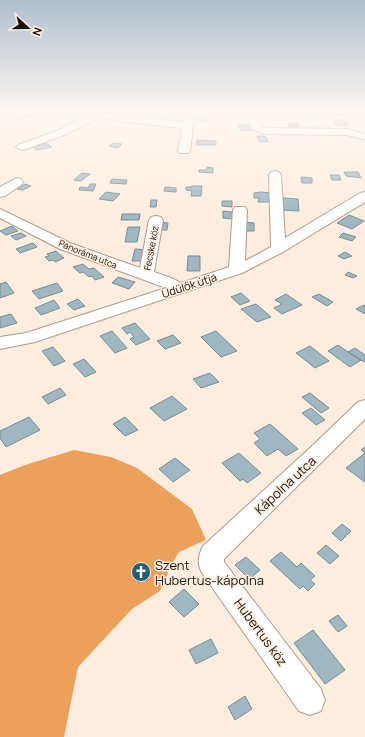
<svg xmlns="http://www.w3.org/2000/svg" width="365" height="737" font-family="Manrope,sans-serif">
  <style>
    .forest { fill: #eba05b }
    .building { fill: #9eb7c1; stroke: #768d98 }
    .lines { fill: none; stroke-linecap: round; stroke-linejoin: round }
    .minor-casing { stroke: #ae9b8c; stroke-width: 2 }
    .minor { fill: #fff; fill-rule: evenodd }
    .labels { text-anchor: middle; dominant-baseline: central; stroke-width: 3; stroke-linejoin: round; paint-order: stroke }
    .far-street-label { font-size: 9px; fill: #19130d; stroke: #fdeddf }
    .street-label { font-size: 11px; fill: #19130d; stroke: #fdeddf }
    .near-street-label { font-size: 13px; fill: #19130d; stroke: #fdeddf }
    .near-poi-label { font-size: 13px; fill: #19130d; stroke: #fdeddf; text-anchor: start }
  </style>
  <rect width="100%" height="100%" fill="#fdeddf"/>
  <path class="forest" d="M74 450 111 457 137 468 192 509 206 540 179 552 172 564 160 591 132 609 78 667 64 737H0V475L25 465Z"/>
  <path class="building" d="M27 113 34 115 24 119 17 117Z
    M334 113H351L353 115H336Z
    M196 117H206V121L196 120Z
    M332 120H345L349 125H335Z
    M288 123H298L299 127H289Z
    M237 124H247L250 130 241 131Z
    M257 136H265L268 142H260Z
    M197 140 216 141V145H196Z
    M46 143 52 147 37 150 32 147Z
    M113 143 122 144 118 148 109 146Z
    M207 167 213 168V173L199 172V170H207Z
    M344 172H358L361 178 346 176Z
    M82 173 90 174 81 181 74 180Z
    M330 175H339L341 180H332Z
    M301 177 312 178V183H302Z
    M112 179 127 180 126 184 110 183Z
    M25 184 31 186 23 190 17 189Z
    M90 184H96L93 191 79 190 80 187 88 188Z
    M192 186H202L201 196H191L192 191 186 190V187H192Z
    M165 187 176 188V192L164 191Z
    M106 192 120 194 113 201 99 199Z
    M261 192 272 193 271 202H258L259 198H254V193Z
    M283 198 298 199 299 211 283 210Z
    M151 200H157L156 207H150Z
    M222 201H232V207L222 206Z
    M223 211 232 212 233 219 223 218Z
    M122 214H140L139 220H121Z
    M349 215 364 221 352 229 337 223Z
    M159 222 168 223 167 230H158Z
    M245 222 254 223V231H245Z
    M12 226 18 231 6 235 0 231Z
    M128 227H140L137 242H125Z
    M21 233 26 236 16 240 11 236Z
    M343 233 356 237 352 241 339 237Z
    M33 243 37 247 20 253 16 249Z
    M135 249 147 250 144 261H132Z
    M56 251 64 258 55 262 53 260 49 261 45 257 49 256 47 254Z
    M345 252 352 256 344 259 338 256Z
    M188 256H200V271H187Z
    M83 264 89 269 94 268 104 277 95 280 92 276 89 277 83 272 80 273 73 267Z
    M348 272 357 276 353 278 345 275Z
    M118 277 135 282 129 289 112 283Z
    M6 282 14 293 0 298V284Z
    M57 283 63 291 39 299 32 291Z
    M241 293 250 301 240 305 231 297Z
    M286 294 302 305 282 314 274 308 282 304 275 300Z
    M319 294 333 302 327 306 312 297Z
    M78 299 85 306 74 310 67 304Z
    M54 300 60 308 41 315 35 308Z
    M256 304 271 317 257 322 241 309Z
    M364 305 365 306V314L356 309Z
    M11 314 17 323 0 328V317Z
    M135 323 150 339 136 345 130 339 134 337 130 332 127 334 122 328Z
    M112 331 127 348 115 353 100 336Z
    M216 331 237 351 221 357 201 337Z
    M173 335 181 343 165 349 157 341Z
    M338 345 348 352 361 360 350 367 328 351Z
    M310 346 329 361 315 368 296 353Z
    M53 347 65 361 54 366 42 351Z
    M355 348 365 355V361L364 362 348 352Z
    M84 359 96 372 85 377 73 364Z
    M210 373 219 382 201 388 193 379Z
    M60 388 66 395 48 404 42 397Z
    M310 393 329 408 321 413 302 397Z
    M172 396 187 409 164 421 150 408Z
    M311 408 325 420 316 425 302 413Z
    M29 417 40 430 6 447 0 438V431Z
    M125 417 138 430 125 436 113 424Z
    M270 424 298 449 286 456 278 449 267 456 254 443 260 439 254 433Z
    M365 447V482L346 468 365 453 361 450Z
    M239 453 261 473 247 483 243 479 240 481 222 463Z
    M175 458 190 470 173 482 159 469Z
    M342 524 351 531 341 541 332 533Z
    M326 545 339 556 330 564 317 553Z
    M281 552 297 567 301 563 315 576 310 580 315 584 308 591 303 586 300 589 270 561Z
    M246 557 260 570 249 579 235 565Z
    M145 563 148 580 138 582 135 565Z
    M184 589 199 604 184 617 169 602Z
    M338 615 347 626 338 632 329 621Z
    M313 630 345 670 325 684 294 643Z
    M211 639 218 653 196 664 189 650Z
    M245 696 252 709 235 720 228 707Z"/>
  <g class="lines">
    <defs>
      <path id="minor" d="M89 113H109L183 122 185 113H193V126L190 151 188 153H180L178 151 182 128 127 122 100 117 67 134 26 149 22 150 16 147 18 145 59 130 90 114Z
        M244 113H254L260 125 267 128 348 129 365 134V140L347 135 265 134 252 129Z
        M275 171 279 172 281 175 285 238 360 193 365 192V202L283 252 242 273 35 342 0 349V337L26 333 166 288 60 249 0 218V209L70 243 140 268 149 220 151 217 156 216 161 217 163 220 154 272 174 279 181 283 229 267 233 210 235 207H245L247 210 245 261 271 247 269 175 271 172Z
        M17 178 21 179 23 182 21 185 5 196 0 197V187Z
        M365 400V419L224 559V562L321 689 325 700 321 711 310 715 299 711 202 573C197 563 198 556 203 546L311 447 358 402Z"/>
    </defs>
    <use href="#minor" class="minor-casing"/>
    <use href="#minor" class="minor"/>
  </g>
  <linearGradient id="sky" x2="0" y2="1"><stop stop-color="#b0bece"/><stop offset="0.52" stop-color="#fef7f1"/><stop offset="1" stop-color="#fef7f1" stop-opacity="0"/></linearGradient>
  <rect width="365" height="216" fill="url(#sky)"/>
  <defs>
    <symbol id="church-disc" viewBox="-11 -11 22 22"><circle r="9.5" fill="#215f75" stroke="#fdeddf"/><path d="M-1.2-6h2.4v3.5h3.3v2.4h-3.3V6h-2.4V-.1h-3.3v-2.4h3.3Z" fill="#fff"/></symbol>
  </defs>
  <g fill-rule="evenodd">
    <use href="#church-disc" x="130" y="561" width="22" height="22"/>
  </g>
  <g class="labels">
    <g class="far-street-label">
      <text transform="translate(151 248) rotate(-79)">Fecske köz</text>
      <text transform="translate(88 254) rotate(22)">Panoráma utca</text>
    </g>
    <g class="street-label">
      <text transform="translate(189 285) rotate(-18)">Üdülők útja</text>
    </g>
    <g class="near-street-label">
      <text transform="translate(285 485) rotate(-43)">Kápolna utca</text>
      <text transform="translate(261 632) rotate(54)">Hubertus köz</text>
    </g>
    <g class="near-poi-label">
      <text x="155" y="565">Szent<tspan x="155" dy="15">Hubertus-kápolna</tspan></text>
    </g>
  </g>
  <g transform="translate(28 28) rotate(111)" stroke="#fdeddf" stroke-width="3" paint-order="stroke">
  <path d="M0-3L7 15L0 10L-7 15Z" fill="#19130d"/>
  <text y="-6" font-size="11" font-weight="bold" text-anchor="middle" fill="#19130d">N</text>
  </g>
</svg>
